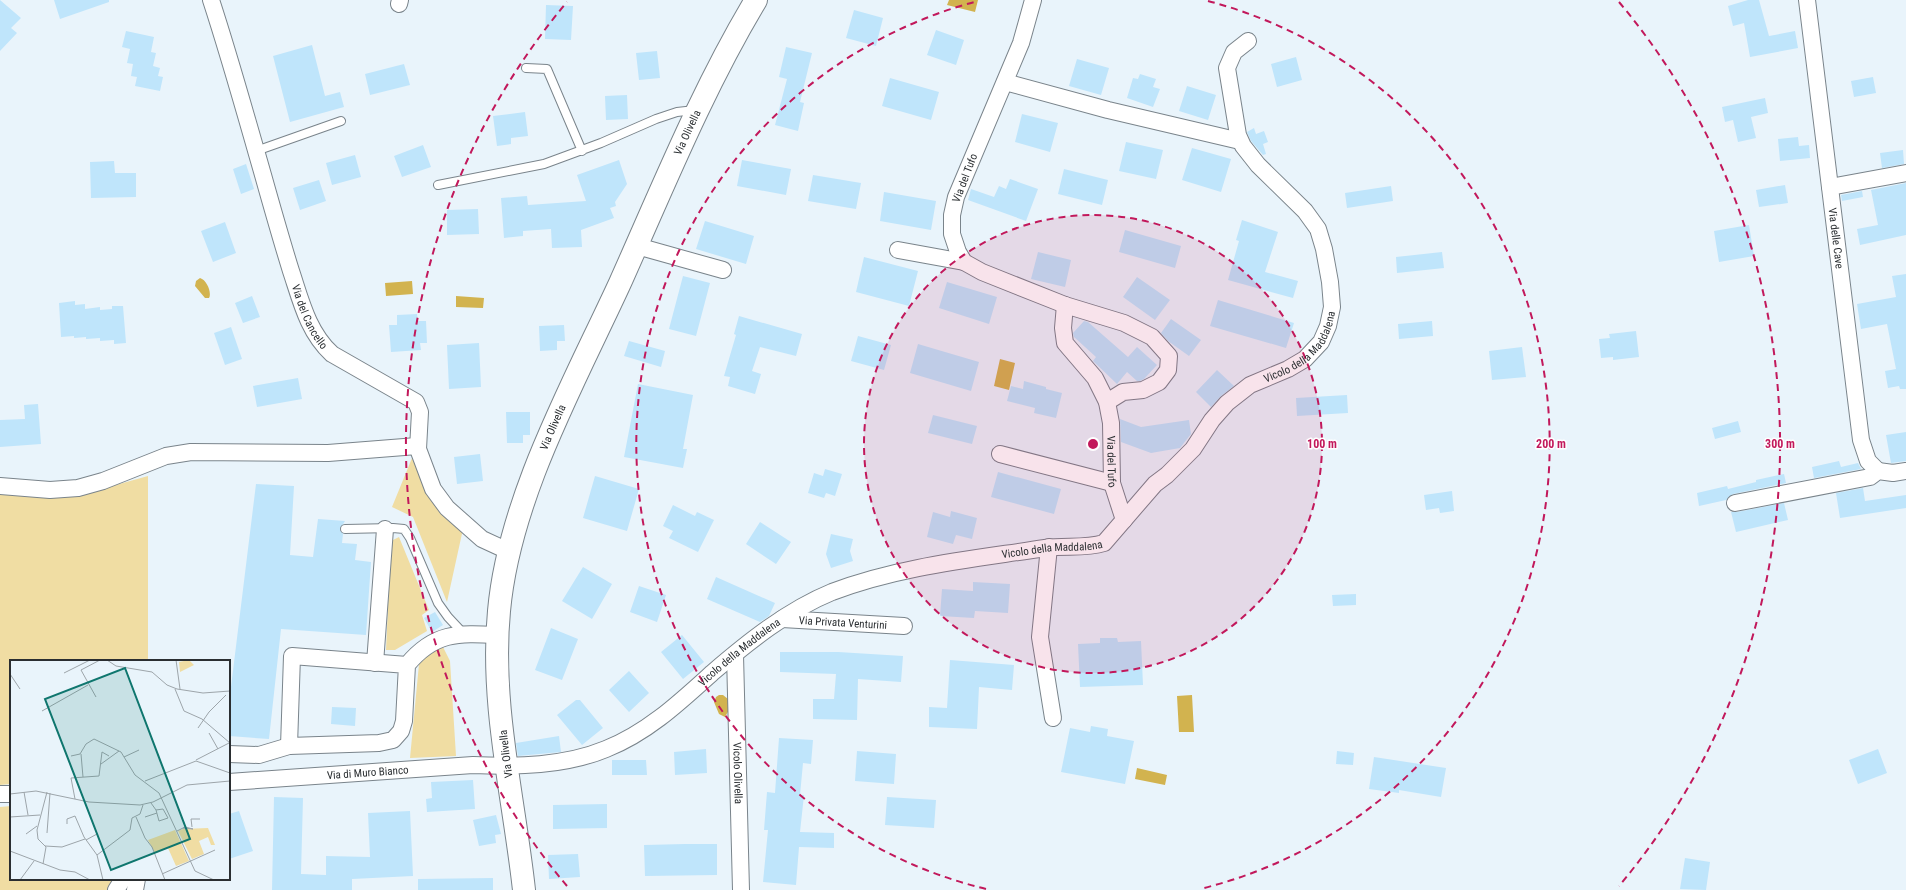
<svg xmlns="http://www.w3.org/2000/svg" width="1906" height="890" font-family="'Roboto Condensed',sans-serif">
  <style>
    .green { fill: #f0dda3 }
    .water { fill: #d2b34f }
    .building { fill: #bfe5fb }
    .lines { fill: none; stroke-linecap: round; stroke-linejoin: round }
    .lane-casing { stroke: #7a848b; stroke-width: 10 }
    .street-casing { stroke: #7a848b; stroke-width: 18 }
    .secondary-casing { stroke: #7a848b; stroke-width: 24 }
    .lane { stroke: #fff; stroke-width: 8 }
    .street { stroke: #fff; stroke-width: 16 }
    .secondary { stroke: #fff; stroke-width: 22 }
    .ring { fill: none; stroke: #c2185b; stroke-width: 2; stroke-dasharray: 7 5 }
    .labels { text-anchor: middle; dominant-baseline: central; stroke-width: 3; stroke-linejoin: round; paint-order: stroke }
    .street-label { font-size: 11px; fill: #2a2e31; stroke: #fff }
    .inset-road { fill: none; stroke: #9da5aa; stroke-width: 1 }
    .view { fill: #0f766e; fill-opacity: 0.15; stroke: #0f766e; stroke-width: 2 }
    .inset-edge { fill: none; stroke: #2a2e31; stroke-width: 2 }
    .centre { fill: #c2185b; stroke: #fff; stroke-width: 2 }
    .ring-label { font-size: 12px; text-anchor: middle; font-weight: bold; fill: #c2185b; stroke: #fff; stroke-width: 3; stroke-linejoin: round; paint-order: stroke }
  </style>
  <rect width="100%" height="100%" fill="#e9f4fb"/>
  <path class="green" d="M412 458 430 499 463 529 447 602 413 517 392 507Z
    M148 476V661H11V784L0 785V492L87 493Z
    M399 537 429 610 422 615 427 631 395 650H386L391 541Z
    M442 645 450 661 456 756 410 758 419 664 427 655Z
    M11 806V879H118L111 890H0V807Z"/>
  <path class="water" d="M949 0H978L975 12 947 5Z
    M200 278C207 280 212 293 209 298H205L195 286 196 281Z
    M412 281 413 294 386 296 385 283Z
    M456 296 484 298 483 308 456 307Z
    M1000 359 1015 363 1009 390 994 386Z
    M719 695H723L728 699 729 710 725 717 719 714 714 702 716 697Z
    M1192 695 1194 732H1179L1177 696Z
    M1137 768 1167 775 1165 785 1135 779Z"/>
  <path class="building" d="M0 0 21 18 11 28 17 33 0 51Z
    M54 0H109V2L60 19Z
    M1748 0H1759L1769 36 1795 31 1798 48 1750 57 1744 23 1733 26 1728 6Z
    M546 5 573 6 571 40 545 39Z
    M854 10 883 18 876 46 846 38Z
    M936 30 964 40 956 65 927 55Z
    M126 31 154 37 151 52 156 53 153 66 160 68 158 76 163 77 160 91 135 86 137 77 131 76 133 64 127 63 130 49 122 47Z
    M312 45 325 96 340 92 344 107 290 122 273 56Z
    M786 47 812 53 800 102 804 103 798 131 775 125 787 79 779 77Z
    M657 51 660 78 639 80 636 53Z
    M1296 57 1302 80 1277 87 1271 64Z
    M1077 59 1109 68 1101 95 1069 86Z
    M404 64 410 85 370 95 365 74Z
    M1140 74 1156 79 1153 87 1160 89 1153 107 1127 98 1133 78 1138 79Z
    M1873 77 1876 93 1854 97 1851 81Z
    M890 78 939 92 931 120 882 106Z
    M1187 86 1216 95 1208 120 1179 111Z
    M627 95 628 119 606 120 605 96Z
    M1765 98 1768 113 1751 117 1756 138 1738 142 1733 120 1725 122 1722 107Z
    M525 112 528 136 511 138V144L497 146 493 116Z
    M1022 114 1058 123 1050 152 1015 142Z
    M1254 128 1256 134 1264 131 1268 142 1263 144 1266 154 1263 155 1251 141 1247 132Z
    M1798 137 1799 146 1809 145 1810 158 1780 161 1778 139Z
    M1126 142 1163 150 1156 179 1119 171Z
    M423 145 431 167 402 177 394 156Z
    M1192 148 1231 159 1221 192 1182 180Z
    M1903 150 1904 164 1882 168 1880 153Z
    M355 155 361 177 332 185 326 163Z
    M619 160 627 184 615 202 616 206 610 208 614 218 581 230 582 247 552 248 551 229 523 231V236L504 238 501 198 527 196 528 205 586 201 577 175Z
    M742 160 791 169 786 195 737 186Z
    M114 161 115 173H136V197L91 198 90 162Z
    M246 164 254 189 241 194 233 169Z
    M1064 169 1108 180 1102 205 1058 194Z
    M813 175 861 183 856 209 808 201Z
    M1010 179 1038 189 1026 221 968 200 971 189 994 197 999 186 1006 189Z
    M319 180 326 201 300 210 293 188Z
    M1906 183V235L1860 245 1857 229 1878 225 1871 190Z
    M1785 185 1788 203 1759 207 1756 190Z
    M1391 186 1393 201 1347 208 1345 193Z
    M1862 191 1863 197 1842 201 1841 195Z
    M884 192 936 201 931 230 880 221Z
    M478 209 479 234 447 235V210Z
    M1242 220 1278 232 1265 272 1298 281 1293 298 1228 280 1239 241 1236 240Z
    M705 221 754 236 746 264 696 249Z
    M225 222 236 253 213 262 201 231Z
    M1749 225 1754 256 1719 262 1714 231Z
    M1125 230 1181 246 1175 268 1119 252Z
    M1038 252 1071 260 1065 287 1031 279Z
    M1442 252 1444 268 1397 273 1396 257Z
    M864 257 918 271 909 306 856 292Z
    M1906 274V389H1900L1899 386 1888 388 1885 371 1896 369 1887 324 1861 329 1857 304 1896 297 1892 276Z
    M683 276 710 283 696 336 669 329Z
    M1137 277 1170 300 1155 320 1123 297Z
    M947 282 997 297 989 324 939 308Z
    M252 296 260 317 243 323 235 303Z
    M1218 300 1294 323 1286 348 1210 326Z
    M75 301V305L85 304V309L100 307V310L112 309V306H123L126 343 114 344V340L100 341V338L86 339V337L74 338V336L61 337 59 303Z
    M417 314 418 321H426L427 343H420L421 350 391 352 389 325H397V315Z
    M739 316 802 334 796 356 760 347 752 371 761 374 755 394 728 386 730 377 724 376 736 335 734 334Z
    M1171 319 1201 340 1189 356 1168 341 1161 333Z
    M1084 321 1088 322 1128 357 1137 347 1157 365 1144 379 1140 381H1137L1127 372 1117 384 1093 361 1096 357 1074 337 1073 333Z
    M1432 321 1433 336 1399 339 1398 324Z
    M564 325 565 341H557V350L540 351 539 326Z
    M231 327 242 359 225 365 214 333Z
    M1636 331 1639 357 1613 360V357L1601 358 1599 339 1610 338 1609 334Z
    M858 336 891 345 884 370 851 361Z
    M629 341 665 351 661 367 624 356Z
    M479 343 481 387 449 389 447 345Z
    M918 344 979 362 971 391 910 373Z
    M1522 347 1526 377 1492 380 1489 351Z
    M1217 370 1234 386 1221 396 1211 407 1196 392Z
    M298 378 302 399 257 407 253 386Z
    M1024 381 1046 387V389L1062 393 1056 418 1034 413 1035 408 1007 401 1011 386 1023 389Z
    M638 384 693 395 683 449H687L683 468 624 457Z
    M1347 395 1348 413 1297 416 1296 398Z
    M38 404 41 444 0 447V420L25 419 24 405Z
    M506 412H530V435H523V443H507Z
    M933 415 977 426 972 444 928 433Z
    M1120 419 1141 427 1189 420 1191 434 1180 448 1151 453 1121 442Z
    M1738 421 1741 432 1715 439 1712 428Z
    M1906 432V461L1891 463 1886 435Z
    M480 454 483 481 457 484 454 457Z
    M1839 461 1841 467 1858 463 1861 469 1814 478 1812 467Z
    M825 469 842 474 835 496 826 493 824 498 808 493 814 473 823 476Z
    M998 472 1061 489 1054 514 991 497Z
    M1784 474 1786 483 1733 494 1726 500 1699 506 1697 493 1727 486 1728 489 1756 482V480Z
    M595 476 639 489 627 531 583 518Z
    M256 484 294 486 290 555 313 557 318 519 345 521 340 529 343 534 342 543 357 544 355 560 371 562 366 635 281 629 269 739 229 736V703Z
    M1863 488 1865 501 1906 495V508L1840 518 1836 493Z
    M1452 491 1454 511 1440 513 1439 508 1426 510 1424 495Z
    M1784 503 1788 520 1736 532 1731 512H1737Z
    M673 505 695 516 697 512 714 520 698 552 669 538 673 531 663 526Z
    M951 511 977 518 972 539 956 535 953 544 927 537 933 512 950 517Z
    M760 522 791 542 776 564 746 544Z
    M831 534 853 539 850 551 853 561 831 568 826 554Z
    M583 567 612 584 592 619 562 601Z
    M716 577 775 603 769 616 760 622 707 599Z
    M973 582 1010 584 1008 613 975 611 974 618 940 616 942 589 973 591Z
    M639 586 666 595 657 622 630 612Z
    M1356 594V605L1333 606 1332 595Z
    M435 612 443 625 432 632 424 618Z
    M551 628 578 639 562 680 535 670Z
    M682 635 704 662 683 679 661 652Z
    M1100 638H1117L1118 642 1141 641 1143 685 1080 687 1078 644 1100 643Z
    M780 652H838L903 656 901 682 858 679 857 720 813 719V699H834L836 674 780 672Z
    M950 660 1014 665 1012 690 979 687 977 729 929 727V707L947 708Z
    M629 671 649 693 629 712 609 690Z
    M576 700H580L603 728 582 745 557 715Z
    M332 707 356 708 355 726 331 724Z
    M1091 726 1108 729 1107 736 1134 741 1125 784 1061 772 1070 728 1090 732Z
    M559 736 561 752 518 756 516 743Z
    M779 738 813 740 811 764 803 763 800 795H804L800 832 834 833V848L799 847 796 885 763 882 768 830H764L767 792 775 793Z
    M706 749 707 773 675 775 674 752Z
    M1878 749 1887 773 1858 784 1849 760Z
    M857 751 896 754 894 784 855 781Z
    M1337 751 1354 753 1353 765 1336 764Z
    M1374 757 1446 768 1441 797 1399 790V793L1369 789Z
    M612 760H646L647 775H612Z
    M473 780 475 809 427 812 426 799 432 798 431 782Z
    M274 797 303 798 301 874 326 875V856L370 857 368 813 410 811 413 876 352 879V890H272Z
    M887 797 936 800 934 828 885 825Z
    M607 804V828L553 829V805Z
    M239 811 253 851 229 859V814Z
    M496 815 501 834 495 835 496 843 479 846 473 820Z
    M685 844H717V875L645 876 644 845Z
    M578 854 580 877 549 879 548 855Z
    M1685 858 1710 862 1706 890 1680 889Z
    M493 878V890H418V879Z"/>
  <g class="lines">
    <defs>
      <path id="lane" d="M526 68 547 69 582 151
        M256 151 341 121
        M438 185 544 164 601 143 656 119 677 112 695 110
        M345 529 393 528 404 529 410 538 438 603 448 617 463 633"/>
      <g id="street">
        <path id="s1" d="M211 0C230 58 246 116 263 175 272 207 281 239 291 271 301 301 308 332 332 354L416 402 420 412 418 449 433 489 447 508 482 539 508 551"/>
        <path d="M1033 0 1021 43 956 197 952 215V234L958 252 964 262 982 272 1065 305 1124 323 1152 337 1169 356 1168 370 1159 382 1143 390 1123 392 1107 402"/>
        <path id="s2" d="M1807 0 1861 440 1868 461 1878 471"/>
        <path d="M399 4 400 0"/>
        <path d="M1005 82 1108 110 1240 141"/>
        <path d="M1830 187 1906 173"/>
        <path d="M637 246 723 270"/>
        <path d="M898 250 964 262"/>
        <path id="s3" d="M1065 305 1063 328 1065 343 1095 378 1107 402 1111 423 1112 483 1124 520"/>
        <path d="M1000 454 1112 483"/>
        <path d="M0 486 50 490 78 488 103 481 166 456 191 452 328 453 417 446"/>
        <path d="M1735 503 1870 477 1878 471 1893 473 1906 471"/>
        <path d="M1049 547 1040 637 1053 718"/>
        <path id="s4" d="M782 619 904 626"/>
        <path id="s5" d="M735 655 741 890"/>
        <path d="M375 663 385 529"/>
        <path d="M407 665 404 721 401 731 393 740 379 743 289 746 292 656 407 665C434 632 458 633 497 635"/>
        <path d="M229 754 259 755 289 746"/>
        <path id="s6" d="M229 782 473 765C516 767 565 766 606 749 647 733 680 702 712 673 748 642 788 610 832 592 900 566 974 559 1045 548 1065 545 1085 549 1104 543L1155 484 1167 475 1193 449 1212 420 1227 403 1250 385 1288 369 1305 359 1321 342 1328 326 1332 307 1330 282 1324 249 1318 229 1305 211 1258 165 1243 146 1238 135 1227 68 1234 52 1248 41"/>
        <path d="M0 794H11"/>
        <path d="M116 890 123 879"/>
        <path d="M135 890 137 879"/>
      </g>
      <g id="secondary">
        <path id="s7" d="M524 890C514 798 490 704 499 611 509 499 573 385 620 283 663 187 702 90 756 0"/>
      </g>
    </defs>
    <use href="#lane" class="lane-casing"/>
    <use href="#street" class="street-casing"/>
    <use href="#secondary" class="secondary-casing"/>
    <use href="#lane" class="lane"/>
    <use href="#street" class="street"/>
    <use href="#secondary" class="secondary"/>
  </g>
  <circle cx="1093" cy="444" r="229" fill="#c2185b" fill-opacity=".12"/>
  <g class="ring">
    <circle cx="1093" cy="444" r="229"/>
    <path d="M986 889A458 458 0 0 1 978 1M1208 1A458 458 0 0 1 1200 889"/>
    <path d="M567 886A687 687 0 0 1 567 2M1619 2A687 687 0 0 1 1619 886"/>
  </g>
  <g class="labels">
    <g class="street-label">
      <text stroke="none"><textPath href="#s7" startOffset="797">Via Olivella</textPath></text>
      <text transform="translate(965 178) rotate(-69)">Via del Tufo</text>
      <text stroke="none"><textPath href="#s2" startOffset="240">Via delle Cave</textPath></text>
      <text stroke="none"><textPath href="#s1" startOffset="332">Via del Cancello</textPath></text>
      <text stroke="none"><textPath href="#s6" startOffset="1216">Vicolo della Maddalena</textPath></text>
      <text stroke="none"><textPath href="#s7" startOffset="473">Via Olivella</textPath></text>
      <text stroke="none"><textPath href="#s3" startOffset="171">Via del Tufo</textPath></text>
      <text stroke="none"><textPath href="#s6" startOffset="881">Vicolo della Maddalena</textPath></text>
      <text stroke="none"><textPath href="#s4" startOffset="61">Via Privata Venturini</textPath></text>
      <text stroke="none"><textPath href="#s6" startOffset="545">Vicolo della Maddalena</textPath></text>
      <text transform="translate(506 754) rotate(-97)">Via Olivella</text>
      <text stroke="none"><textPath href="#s6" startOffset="139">Via di Muro Bianco</textPath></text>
      <text stroke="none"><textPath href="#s5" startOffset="118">Vicolo Olivella</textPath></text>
    </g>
  </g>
  <g transform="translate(10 660)">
    <rect width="220" height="220" fill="#e9f4fb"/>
    <path d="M179 0 184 5 170 12 169 2ZM198 168 205 185H201L198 177 189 181 194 194 182 199 168 171 173 169ZM165 170 179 201 166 206 158 188 145 193 138 180Z" fill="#f0dda3"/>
    <path class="inset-road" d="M97 0 106 6 142 12 157 25 167 29 193 33 220 31M166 0 170 29M54 13 80 0M0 14 10 29M165 29 174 51 192 59 220 83M86 37 71 10 90 0M32 51 78 25M188 68 199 52 216 35M199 73 208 89M71 94 73 117M61 96 70 94 76 84 84 79 111 92 125 115 149 133 185 211 204 220M114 97 129 90M186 100 219 83M91 104 109 91M135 121 186 101 220 113M14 132 18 155M0 134 26 131 79 142 130 145 143 142 177 125 220 121M65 139 61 118 89 116 92 92 99 96M141 143 146 150 149 161 158 158 153 149 146 150M0 157 30 155M126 157 135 178 142 187 155 220M135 157 147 153M57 164V159L65 156 74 177 87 195 93 220M182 167 181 159H190M167 171 175 167 183 169 173 168M37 173 40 133M16 174 27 166M76 180 87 174M35 186 52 187 75 179M0 191 50 210 65 212 80 220M87 195 120 170 122 158 130 154 133 145M33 204 36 187 28 179 27 170 37 132M152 214 205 190M10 220 24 201"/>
    <path class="view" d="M115 8 180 179 101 210 35 39Z"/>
    <rect width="220" height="220" class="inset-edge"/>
  </g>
  <circle cx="1093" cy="444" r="6" class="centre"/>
  <g class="ring-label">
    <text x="1322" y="448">100 m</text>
    <text x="1551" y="448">200 m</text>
    <text x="1780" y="448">300 m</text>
  </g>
</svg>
